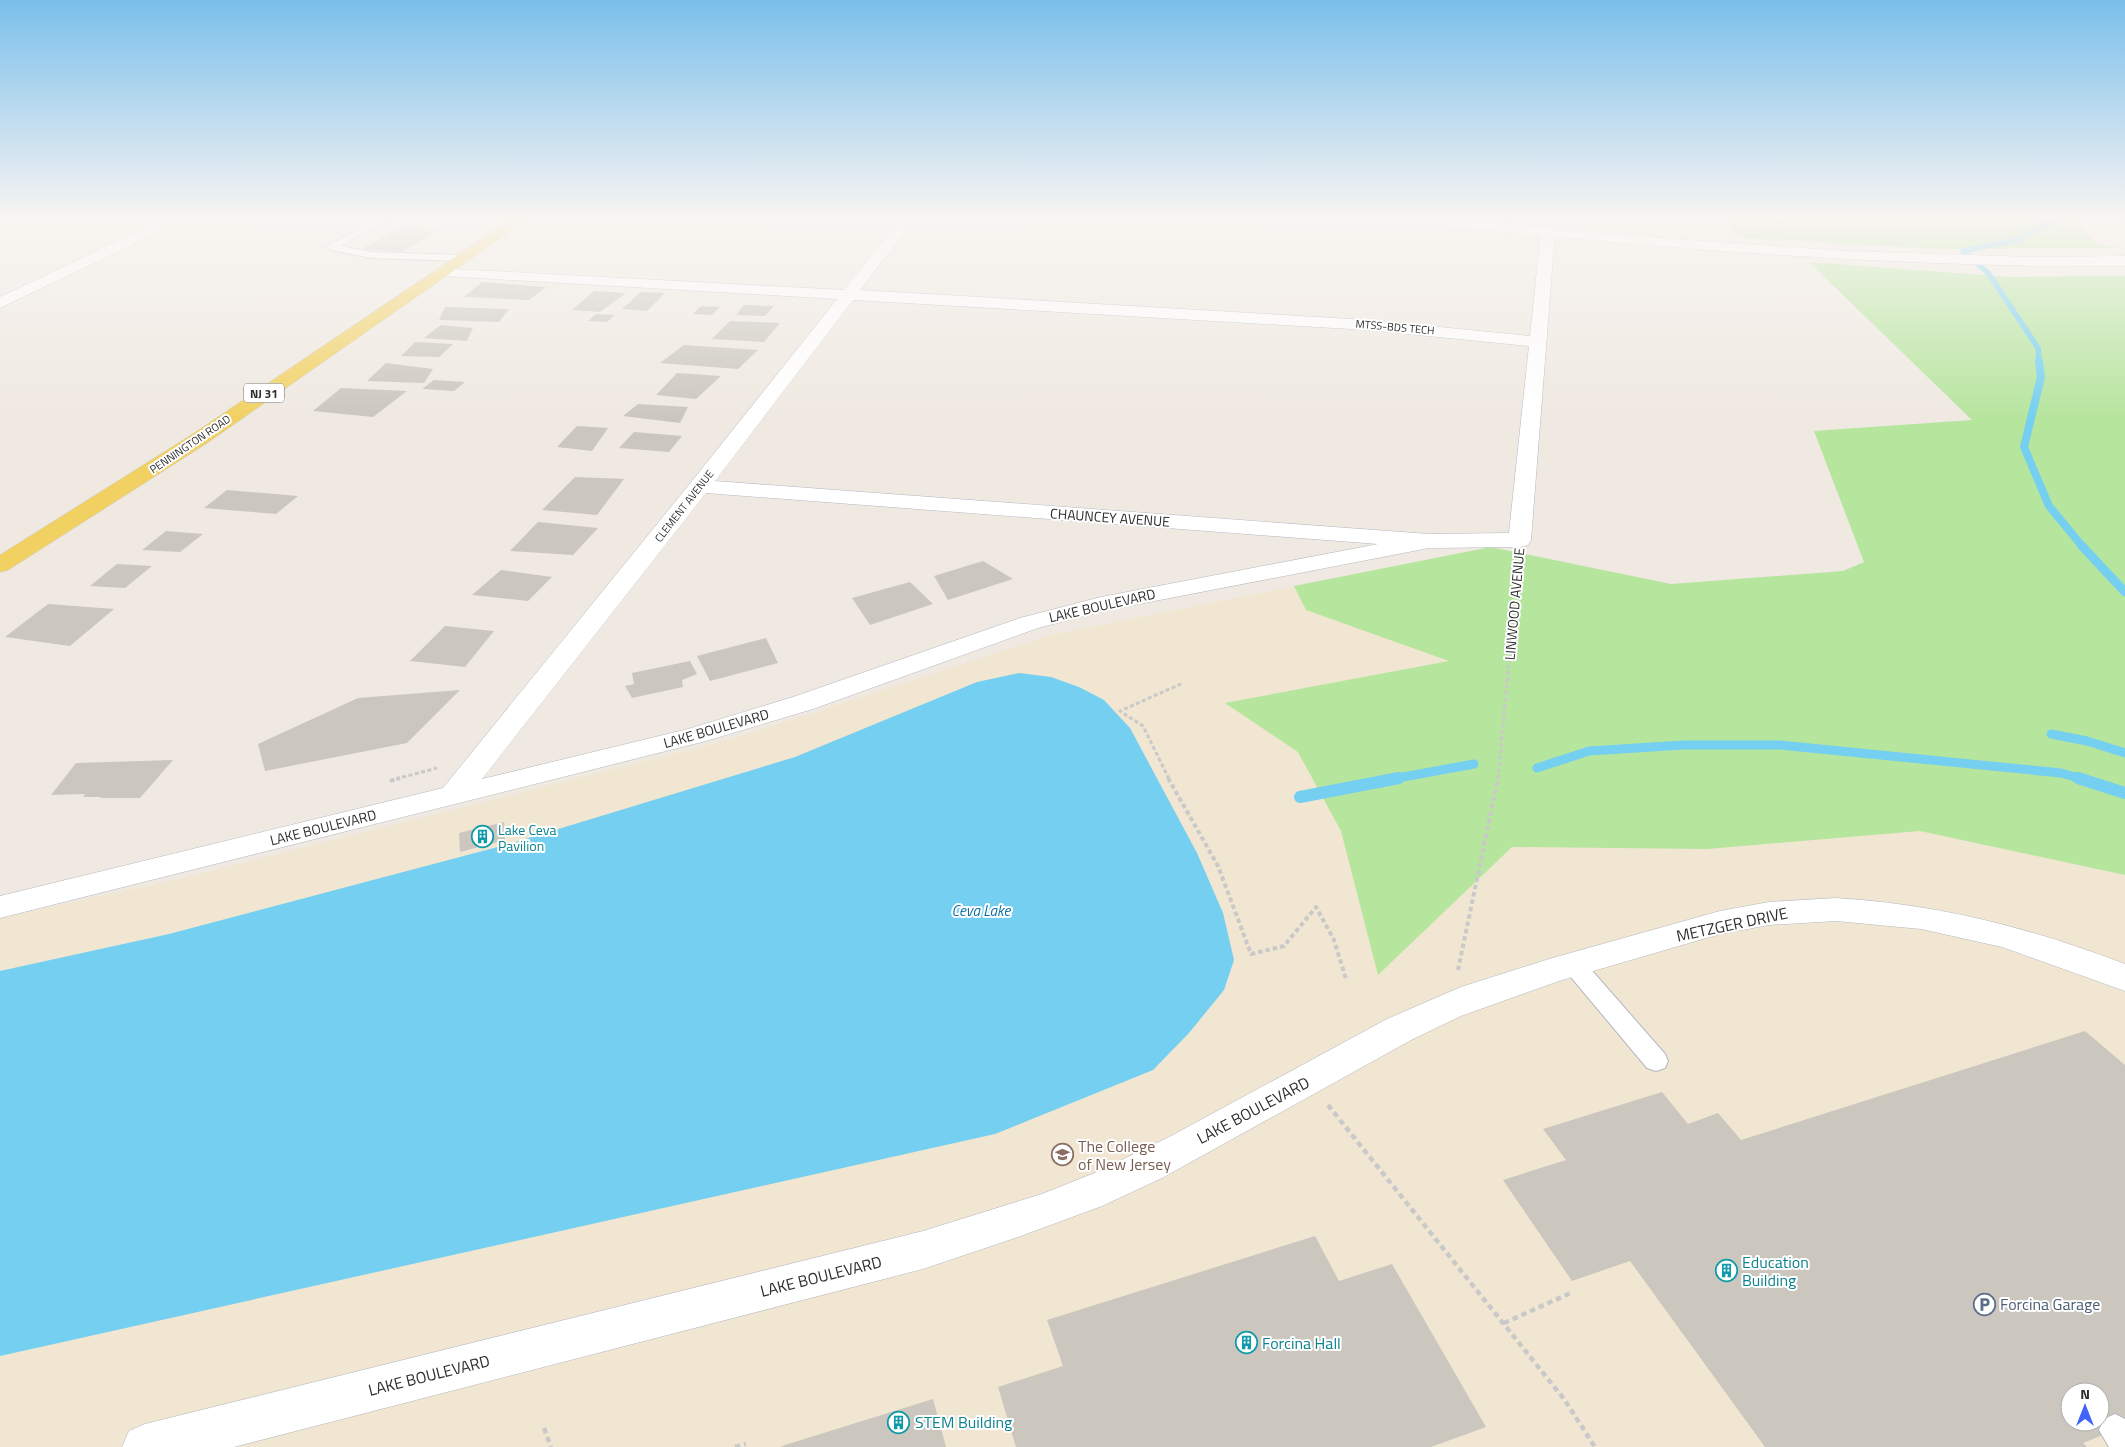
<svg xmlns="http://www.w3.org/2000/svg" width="2125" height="1447" font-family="'Titillium Web',sans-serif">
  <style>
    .education { fill: #f0e6d1; fill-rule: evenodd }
    .green { fill: #b6e59e }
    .water { fill: #75cff0 }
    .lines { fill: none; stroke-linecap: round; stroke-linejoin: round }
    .stream-far3 { stroke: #75cff0; stroke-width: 5.5 }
    .stream-far2 { stroke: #75cff0; stroke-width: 8 }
    .stream-far1 { stroke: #75cff0; stroke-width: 9 }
    .stream { stroke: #75cff0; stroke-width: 12 }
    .building { fill: #cbc7bf; fill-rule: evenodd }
    .lane-casing { stroke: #b4b7c1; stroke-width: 2 }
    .street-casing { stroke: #b4b7c1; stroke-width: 1 }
    .secondary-casing { stroke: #b4b7c1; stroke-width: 1 }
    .primary-casing { stroke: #c9c9c9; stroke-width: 1 }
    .path-far2 { stroke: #c9c9c9; stroke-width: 3; stroke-dasharray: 4 2.5; stroke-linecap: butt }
    .path-far1 { stroke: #c9c9c9; stroke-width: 4; stroke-dasharray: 4.5 3; stroke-linecap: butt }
    .path { stroke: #c9c9c9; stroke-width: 4.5; stroke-dasharray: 5.5 4; stroke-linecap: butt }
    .lane { fill: #fff; fill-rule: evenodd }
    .street { fill: #fff; fill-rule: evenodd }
    .secondary { fill: #fff; fill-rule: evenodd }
    .primary { fill: #f2d163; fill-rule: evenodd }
    .labels { text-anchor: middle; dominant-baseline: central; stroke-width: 4; stroke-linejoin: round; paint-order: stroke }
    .far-street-label { font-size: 11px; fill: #2e2e2e; stroke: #fff }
    .shield { fill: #fff; stroke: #6d6d6d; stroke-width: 1 }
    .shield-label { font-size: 12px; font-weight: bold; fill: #2e2e2e }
    .street-label { font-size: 14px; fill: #2e2e2e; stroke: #fff }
    .culture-label { font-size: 14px; fill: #0d838f; stroke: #fff; text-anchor: start }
    .water-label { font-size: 15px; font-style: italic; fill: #0d6fa3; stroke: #fff }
    .near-street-label { font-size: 16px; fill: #2e2e2e; stroke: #fff }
    .near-education-label { font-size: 16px; fill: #785e54; stroke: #fff; text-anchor: start }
    .near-culture-label { font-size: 16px; fill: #0d838f; stroke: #fff; text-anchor: start }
    .near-service-label { font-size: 16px; fill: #4e5e75; stroke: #fff; text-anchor: start }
  </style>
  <rect width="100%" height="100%" fill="#efe9e1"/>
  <path class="education" d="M1491 547 2125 719V1447H0V918L183 878 736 738 1051 635ZM2070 1392H2100V1422H2070Z"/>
  <path class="green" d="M1726 216H2071L2098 245 2121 248 1937 249 1735 237Z
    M1809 262 2009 277 2125 276V875L1920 831 1707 849 1512 847 1378 975 1341 831 1298 752 1225 703 1449 661 1306 610 1294 586 1491 547 1671 584 1843 571 1864 562 1814 431 1972 420Z"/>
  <path class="water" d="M1019 673 1051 677 1079 687 1104 700 1130 728 1197 853 1223 913 1234 960 1224 990 1189 1033 1153 1070 995 1134 0 1356V971L169 934 509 844 795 757 977 682Z"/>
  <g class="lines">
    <path class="stream-far3" d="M2039 362 2038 348 1989 274 1963 251 2018 240 2050 222 2049 216"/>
    <path class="stream-far2" d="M2039 361 2041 377 2024 447 2049 506 2082 546"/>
    <path class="stream-far1" d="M2081 545 2125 592
      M2051 734 2087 741 2125 753
      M1537 768 1589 751 1684 745H1780L2061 773 2082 779
      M1392 779 1474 764"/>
    <path class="stream" d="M2078 778 2125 793
      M1300 797 1399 778"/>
  </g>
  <path class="building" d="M399 228 438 230 403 252 362 249Z
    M482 282 546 287 529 300 464 297Z
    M594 291 626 293 600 312 572 310Z
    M641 292 665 293 647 311 622 309Z
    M744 305 774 306 765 316 736 315Z
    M701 306 720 307 712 315 693 314Z
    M445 307 509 309 499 322 439 320Z
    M596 314 615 315 607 322 588 321Z
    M730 321 780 323 764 342 712 339Z
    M441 325 473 328 467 341 424 338Z
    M415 342 453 344 439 357 401 356Z
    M684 345 758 350 738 369 660 363Z
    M386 363 433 369 424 383 367 381Z
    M677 373 721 376 696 399 656 395Z
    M434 380 465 382 454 391 422 389Z
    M341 388 407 391 373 417 313 411Z
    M638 404 688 407 680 423 623 416Z
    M577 426 608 428 592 451 557 447Z
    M634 432 682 436 669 452 619 448Z
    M575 477 624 479 597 515 542 510Z
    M227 490 298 496 276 514 204 508Z
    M538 522 598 528 573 555 510 551Z
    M166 531 203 534 180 552 142 550Z
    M983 561 1013 579 948 600 934 576Z
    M117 564 152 566 125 588 90 586Z
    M501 570 552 577 528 601 472 595Z
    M910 582 933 604 870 625 852 598Z
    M48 604 114 609 70 646 5 637Z
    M445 626 494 631 465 667 410 661Z
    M766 638 778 663 710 681 697 656Z
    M690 661 697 674 682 680 683 687 632 698 625 686 634 684 632 673Z
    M460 690 407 743 265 771 258 744 358 698Z
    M173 760 140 798H100L101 797H83L85 794 51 795 76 763Z
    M504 822 505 840 460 852 459 833Z
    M2085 1031 2125 1065V1426L2083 1443 2087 1447H1765L1630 1261 1572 1281 1503 1180 1566 1160 1543 1129 1662 1092 1688 1124 1718 1113 1741 1140ZM2070 1392H2100V1422H2070Z
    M1315 1236 1339 1281 1392 1264 1486 1427 1431 1447H1016L998 1387 1063 1366 1047 1320Z
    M933 1399 946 1447H780L785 1445Z"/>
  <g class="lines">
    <defs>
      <path id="lane" d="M382 216H394L341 246 371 252 462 255 467 258 462 261 371 258 331 250 326 247Z
        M1573 956 1581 958 1665 1054 1668 1061 1665 1068 1656 1071 1647 1068 1565 970 1561 964 1565 958Z
        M2115 1414 2125 1419V1447H2109L2099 1430 2104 1419Z"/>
      <path id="street" d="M157 216H172L149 237 0 308V297L139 231Z
        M903 216H917L860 290 1368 320 1530 336 1541 232 1548 228 1553 229 1555 232 1531 540 1528 545 1520 547 1429 548 1103 611 1038 628 813 709 706 741 0 918V896L443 788 692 481 837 299 443 276 435 271 437 268 844 290ZM853 300 1368 330 1529 346 1509 533 1429 534 715 481ZM706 493 1378 544 1101 597 1020 618 793 697 688 729 482 779Z
        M1836 898C1937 904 2031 928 2125 964V991L2002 947 1921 929 1836 921 1769 925 1720 934 1559 981 1461 1016 1413 1039 1162 1178 1102 1206 1018 1237 923 1269 234 1447H122L129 1431 145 1424 923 1231 1042 1194 1097 1172 1171 1136 1387 1019 1461 987 1549 959 1720 911 1769 902Z"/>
      <path id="secondary" d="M1376 216H1423L1660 238 1846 251 2032 257 2125 256V266C1876 268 1630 245 1383 220Z"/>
      <path id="primary" d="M516 216H532L207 443 8 570 0 572V555L193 434Z"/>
    </defs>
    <use href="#lane" class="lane-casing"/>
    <use href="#street" class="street-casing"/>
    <use href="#secondary" class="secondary-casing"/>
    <use href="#primary" class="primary-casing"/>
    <path class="path-far2" d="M396 779 437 768
      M1169 779 1143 726 1120 711 1183 683
      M1498 779 1518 564"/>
    <path class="path-far1" d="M1168 778 1218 866 1251 954 1284 946 1316 907 1334 940 1346 979
      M390 781 400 778
      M1458 970 1498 778"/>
    <path class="path" d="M1328 1105 1564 1399 1595 1447
      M1504 1323 1573 1292
      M544 1428 551 1447
      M735 1447 746 1444"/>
    <use href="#lane" class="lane"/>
    <use href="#street" class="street"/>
    <use href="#secondary" class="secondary"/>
    <use href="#primary" class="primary"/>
  </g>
  <linearGradient id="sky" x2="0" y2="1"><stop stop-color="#7abfeb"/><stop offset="0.52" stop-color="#f8f5f2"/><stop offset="1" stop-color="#f8f5f2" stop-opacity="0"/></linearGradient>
  <rect width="2125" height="418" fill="url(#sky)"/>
  <defs>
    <symbol id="building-ring" viewBox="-11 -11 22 22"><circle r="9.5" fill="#fff" stroke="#0f9aa8" stroke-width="1.5"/><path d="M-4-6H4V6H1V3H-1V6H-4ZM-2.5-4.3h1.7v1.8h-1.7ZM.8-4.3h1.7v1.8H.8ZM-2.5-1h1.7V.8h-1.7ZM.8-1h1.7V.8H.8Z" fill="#0f9aa8"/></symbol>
    <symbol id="university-ring" viewBox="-11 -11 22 22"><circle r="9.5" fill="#fff" stroke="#8d6e63" stroke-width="1.5"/><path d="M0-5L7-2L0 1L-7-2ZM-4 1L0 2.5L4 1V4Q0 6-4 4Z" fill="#8d6e63"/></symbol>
    <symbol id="parking-ring" viewBox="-11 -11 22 22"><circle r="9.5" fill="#fff" stroke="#5c6f8a" stroke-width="1.5"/><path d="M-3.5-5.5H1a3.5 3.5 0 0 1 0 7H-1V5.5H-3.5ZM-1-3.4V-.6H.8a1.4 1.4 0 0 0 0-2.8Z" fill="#5c6f8a"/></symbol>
  </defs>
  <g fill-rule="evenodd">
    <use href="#building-ring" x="470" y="824" width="25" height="25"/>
    <use href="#university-ring" x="1050" y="1142" width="25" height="25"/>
    <use href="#building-ring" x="1714" y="1258" width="25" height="25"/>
    <use href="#parking-ring" x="1972" y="1292" width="25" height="25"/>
    <use href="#building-ring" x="1234" y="1330" width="25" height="25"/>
    <use href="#building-ring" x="886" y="1410" width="25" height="25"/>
  </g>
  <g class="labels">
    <g class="far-street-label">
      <text transform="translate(1395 327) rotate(5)">MTSS-BDS TECH</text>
      <text transform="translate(190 444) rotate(-34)">PENNINGTON ROAD</text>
      <text transform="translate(684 506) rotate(-52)">CLEMENT AVENUE</text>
    </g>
    <rect class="shield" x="244" y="383.5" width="40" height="19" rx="4"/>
    <g class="shield-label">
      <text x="264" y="393">NJ 31</text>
    </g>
    <g class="street-label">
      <text transform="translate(1110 517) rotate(4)">CHAUNCEY AVENUE</text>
      <text transform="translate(1514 604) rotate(-85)">LINWOOD AVENUE</text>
      <text transform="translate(1102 605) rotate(-13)">LAKE BOULEVARD</text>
      <text transform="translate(716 728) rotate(-16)">LAKE BOULEVARD</text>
      <text transform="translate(323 827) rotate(-14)">LAKE BOULEVARD</text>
    </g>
    <g class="culture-label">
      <text x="498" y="829">Lake Ceva<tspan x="498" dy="16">Pavilion</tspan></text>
    </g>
    <g class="water-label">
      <text x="981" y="910">Ceva Lake</text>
    </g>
    <g class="near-street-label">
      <text transform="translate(1732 924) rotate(-12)">METZGER DRIVE</text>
      <text transform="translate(1253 1110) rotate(-28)">LAKE BOULEVARD</text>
      <text transform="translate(821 1276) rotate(-14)">LAKE BOULEVARD</text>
      <text transform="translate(429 1375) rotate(-14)">LAKE BOULEVARD</text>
    </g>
    <g class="near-education-label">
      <text x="1078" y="1146">The College<tspan x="1078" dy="18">of New Jersey</tspan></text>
    </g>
    <g class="near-culture-label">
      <text x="1742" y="1262">Education<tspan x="1742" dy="18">Building</tspan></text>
      <text x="1262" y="1343">Forcina Hall</text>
      <text x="915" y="1422">STEM Building</text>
    </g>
    <g class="near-service-label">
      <text x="2000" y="1304">Forcina Garage</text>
    </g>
  </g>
  <g transform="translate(2085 1407)"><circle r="24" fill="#ffffff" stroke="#ababab"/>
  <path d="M0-4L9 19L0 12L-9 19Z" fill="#4264fb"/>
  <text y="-8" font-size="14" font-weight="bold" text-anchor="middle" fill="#2e2e2e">N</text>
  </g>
</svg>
